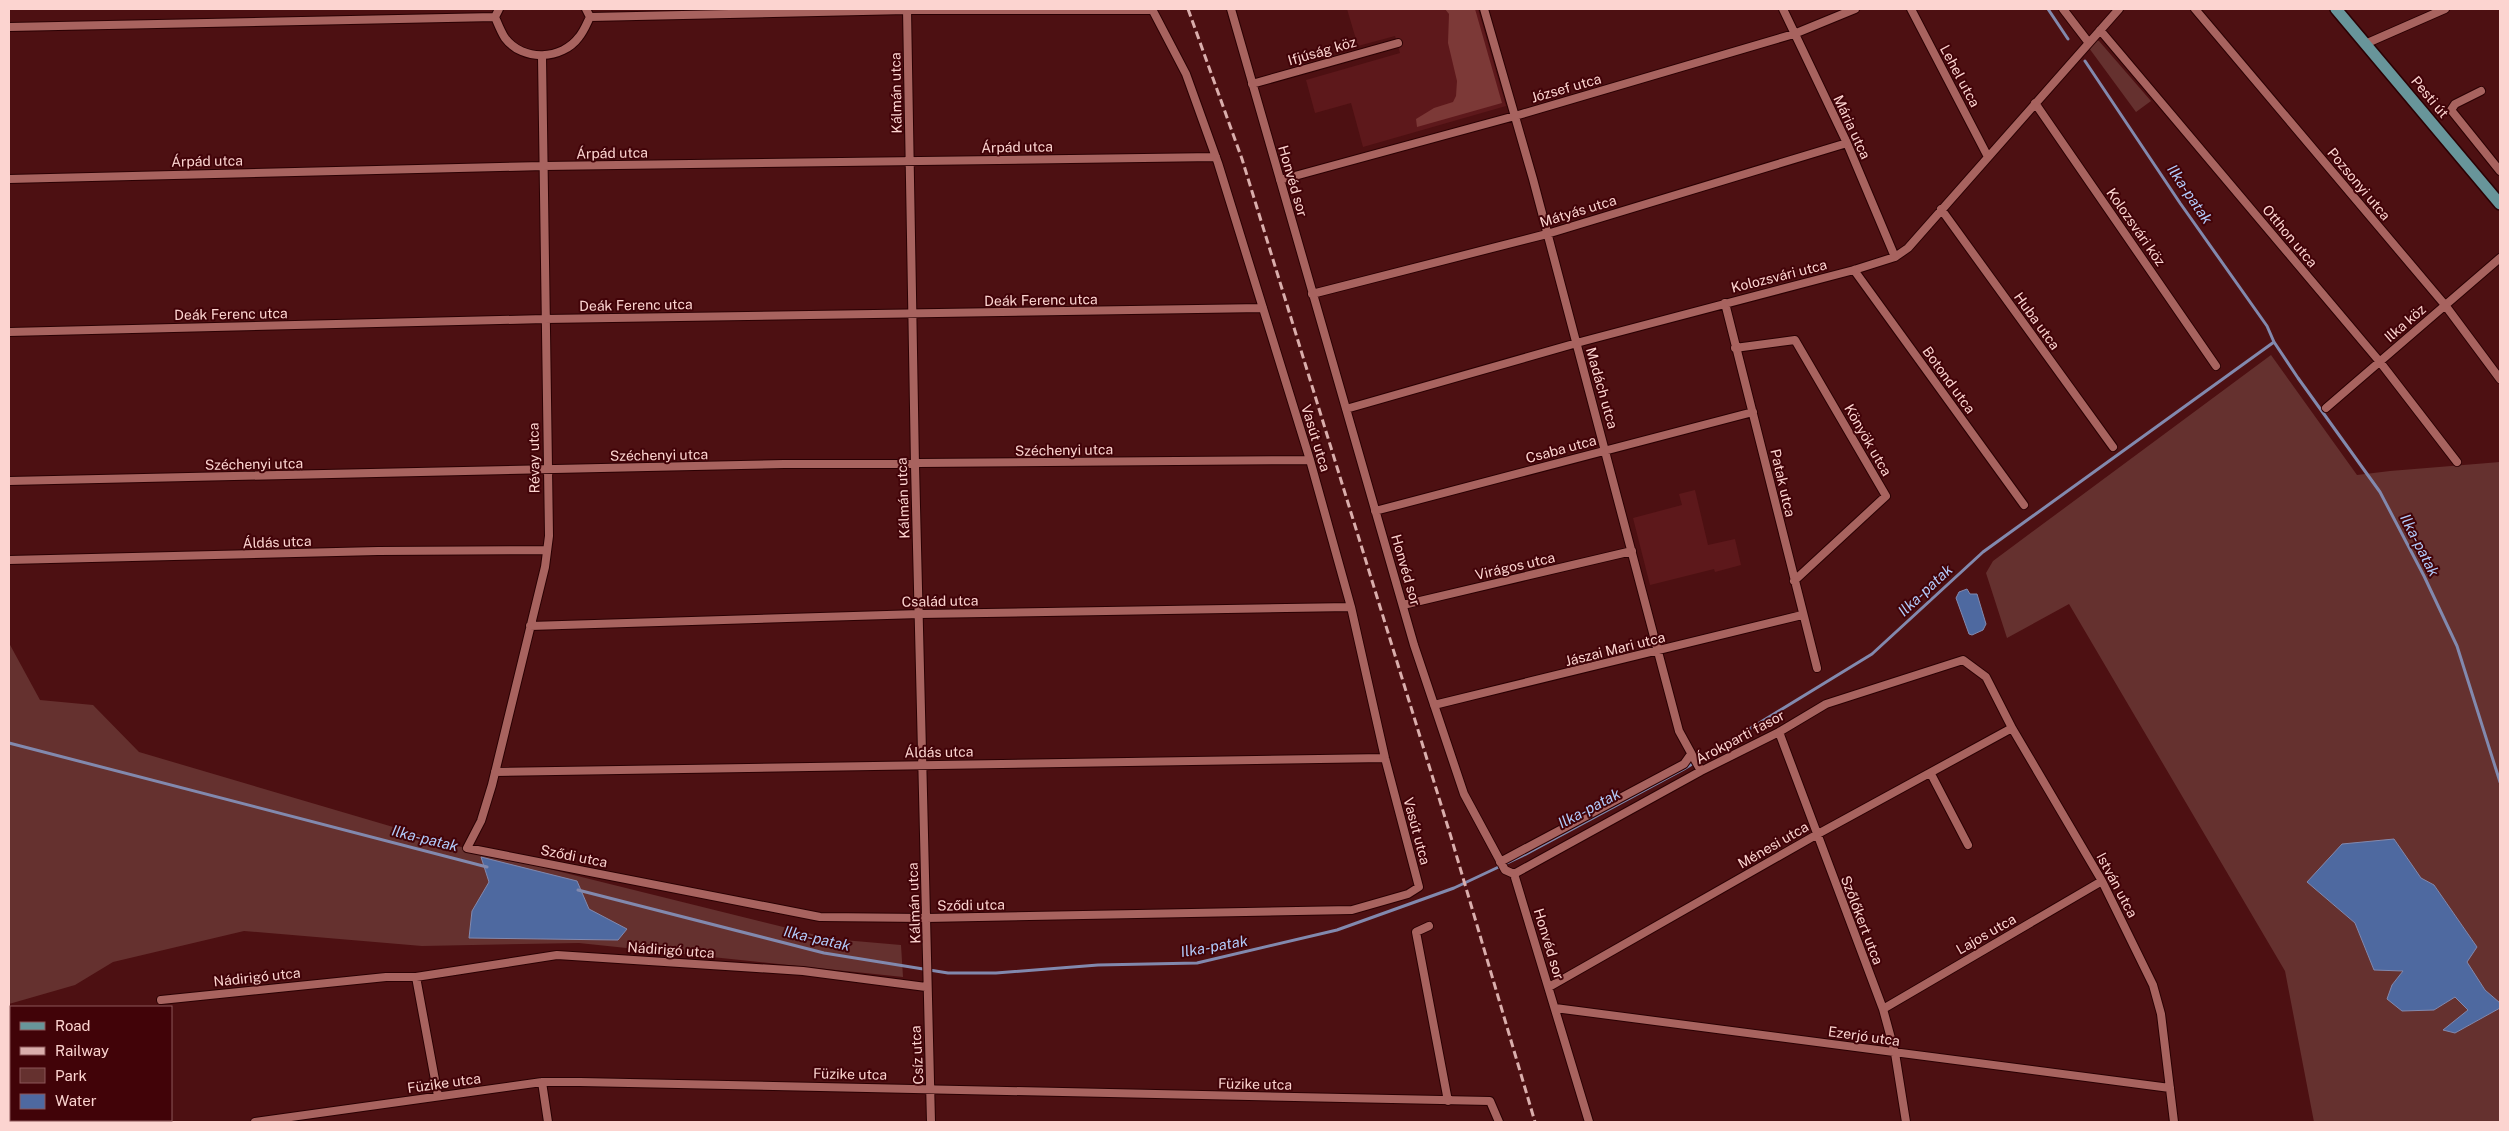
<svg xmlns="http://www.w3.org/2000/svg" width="2509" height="1131" font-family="'Public Sans',sans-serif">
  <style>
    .built { fill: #5d181b }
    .green { fill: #65312f }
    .forest { fill: #7c3937 }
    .water { fill: #4e69a0; stroke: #8289ae }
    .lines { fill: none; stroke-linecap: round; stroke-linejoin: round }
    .stream { stroke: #8289ae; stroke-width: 3 }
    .street-casing { stroke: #2a0003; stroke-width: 10 }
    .primary-casing { stroke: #2a0003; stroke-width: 14 }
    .street { stroke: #a8635f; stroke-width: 8 }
    .primary { stroke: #68959a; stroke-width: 11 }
    .rail { stroke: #daaeac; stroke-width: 3; stroke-dasharray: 8 4; stroke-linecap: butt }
    .labels { text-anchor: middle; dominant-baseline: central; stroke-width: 4; stroke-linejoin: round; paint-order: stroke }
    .street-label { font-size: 14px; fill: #fcd4d0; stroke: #410308 }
    .water-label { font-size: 15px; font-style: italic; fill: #b1cafa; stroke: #410308 }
  </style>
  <rect width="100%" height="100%" fill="#4d1012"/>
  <path class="built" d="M1347 9H1478L1506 106 1363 147 1351 103 1315 113 1306 80 1400 53 1395 36 1358 46Z
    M1695 490 1708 545 1735 539 1741 565 1715 572 1714 569 1650 585 1633 518 1682 505 1679 494Z"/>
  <path class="green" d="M2096 40 2099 41 2151 101 2136 112 2089 48Z
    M2271 355 2357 475 2390 471 2500 462V1003L2485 990 2466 962 2477 947 2434 885 2421 879 2394 839 2307 882 2355 923 2374 970 2404 971 2392 985 2434 1010 2455 997 2468 1010 2444 1030 2455 1033 2500 1008V1122H2314L2285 971 2069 604 2007 638 1986 573 1993 561Z
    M9 643 40 700 93 705 139 752 461 847 832 939 901 945 903 977 579 943 422 946 244 931 113 962 75 985 9 1004Z"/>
  <path class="forest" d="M1445 9H1475L1502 103 1417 127 1416 119 1434 108 1453 102 1456 96 1457 81 1448 43 1449 14Z"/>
  <path class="water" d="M1967 589 1970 594H1977L1986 624 1983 630 1972 635 1969 634 1956 598 1959 592Z
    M2394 839 2421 878 2434 885 2477 947 2467 962 2485 990 2500 1003V1008L2455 1033 2443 1030 2468 1010 2455 997 2434 1010 2402 1011 2387 999 2392 985 2403 971 2374 970 2355 923 2307 882 2342 844Z
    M481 857 577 881 589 909 627 929 618 940 469 938 472 911 489 882Z"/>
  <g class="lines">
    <path class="stream" d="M2048 9 2068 39
      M2085 61 2180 203 2267 326 2274 342 2298 378 2380 492 2424 576 2457 646 2500 782
      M9 743 487 867
      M578 890 824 953 948 973H996L1098 965 1197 963 1337 930 1454 888 1522 856 1684 769 1872 654 1983 552 2274 342"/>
    <defs>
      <path id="street" d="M499 9 495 17C498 24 501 32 505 38 523 62 562 60 579 37 584 31 587 23 590 17L586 9
        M907 9 915 465 931 1122
        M1231 9 1414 645 1464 794 1505 870 1514 874 1589 1122
        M1484 9 1533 179 1679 731 1701 771
        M1783 9 1847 143 1895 257
        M1911 9 1987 155
        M2063 9 2089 43
        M2195 9 2445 305 2500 379
        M590 17 907 10H1153
        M9 27 495 17
        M2100 30 2380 362 2457 462
        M2365 44 2445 9
        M542 57 549 536 545 567 492 785 481 821 467 848 820 917 926 918 1352 910 1408 894 1419 887 1385 758 1351 607 1310 460 1218 163 1186 74 1152 9
        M1252 84 1398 43
        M2481 91 2455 104 2451 110 2500 171
        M2035 103 2216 366
        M9 179 544 166 1216 157
        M1280 180 1515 116 1794 34 1855 9
        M1941 209 2113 447
        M1854 270 2024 505
        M1312 294 1547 234 1847 143
        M1725 303 1817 668
        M9 332 545 319 1263 308
        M1735 348 1795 340 1886 496 1794 581
        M2326 408 2500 258
        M1346 409 1584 341 1854 270 1895 257 1908 248 2119 9
        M9 481 784 464 1310 460
        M1375 511 1753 412
        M9 560 378 551 547 550
        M1403 605 1632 551
        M530 626 920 614 1351 607
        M1434 705 1802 615
        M1779 732 1883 1009 1895 1053 1906 1122
        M495 772 1385 758
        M1931 774 1968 845
        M1500 862 1684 764 1691 754
        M1514 874 1701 771 1779 732 1826 704 1963 660 1986 677 2012 728 2102 881 2153 985 2161 1014 2174 1122
        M1429 926 1416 932 1448 1101
        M416 977 438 1096
        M1549 987 1816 835 2012 728
        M161 1000 386 977H416L557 955 803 971 926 987
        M1555 1008 2170 1088
        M1883 1009 2102 881
        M542 1082 548 1122
        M255 1122 542 1082H580L1490 1101 1499 1122"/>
      <path id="primary" d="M2336 9 2500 204"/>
    </defs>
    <use href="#street" class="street-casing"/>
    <use href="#primary" class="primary-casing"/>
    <use href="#street" class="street"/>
    <use href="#primary" class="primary"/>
    <path class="rail" d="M1188 9 1242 159 1451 837 1535 1122"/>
  </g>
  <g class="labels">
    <g class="street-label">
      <text transform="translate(1322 51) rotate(-16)">Ifjúság köz</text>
      <text transform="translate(1960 76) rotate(62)">Lehel utca</text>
      <text transform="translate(1566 88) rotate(-16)">József utca</text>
      <text transform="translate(896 93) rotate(-91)">Kálmán utca</text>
      <text transform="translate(2430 97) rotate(50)">Pesti út</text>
      <text transform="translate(1852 127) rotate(65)">Mária utca</text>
      <text transform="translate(1017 147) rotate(-1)">Árpád utca</text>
      <text transform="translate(612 153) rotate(-1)">Árpád utca</text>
      <text transform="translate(207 161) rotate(-1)">Árpád utca</text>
      <text transform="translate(1293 181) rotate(74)">Honvéd sor</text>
      <text transform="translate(2359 184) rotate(50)">Pozsonyi utca</text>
      <text transform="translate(1578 211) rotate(-17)">Mátyás utca</text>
      <text transform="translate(2136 227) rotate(55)">Kolozsvári köz</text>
      <text transform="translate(2290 236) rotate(50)">Otthon utca</text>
      <text transform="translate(1779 276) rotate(-14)">Kolozsvári utca</text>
      <text transform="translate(1041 300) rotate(-1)">Deák Ferenc utca</text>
      <text transform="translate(636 305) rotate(-1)">Deák Ferenc utca</text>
      <text transform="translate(231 314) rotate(-1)">Deák Ferenc utca</text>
      <text transform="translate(2037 321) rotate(54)">Huba utca</text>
      <text transform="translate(2405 323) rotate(-41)">Ilka köz</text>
      <text transform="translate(1949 380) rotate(54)">Botond utca</text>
      <text transform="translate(1602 388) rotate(74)">Madách utca</text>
      <text transform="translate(1316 438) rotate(73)">Vasút utca</text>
      <text transform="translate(1868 440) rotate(60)">Könyök utca</text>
      <text transform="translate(1561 449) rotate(-15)">Csaba utca</text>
      <text transform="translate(1064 450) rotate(-1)">Széchenyi utca</text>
      <text transform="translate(659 455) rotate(-1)">Széchenyi utca</text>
      <text transform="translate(534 458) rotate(-91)">Révay utca</text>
      <text transform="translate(254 464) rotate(-1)">Széchenyi utca</text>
      <text transform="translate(1783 483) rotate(77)">Patak utca</text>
      <text transform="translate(903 498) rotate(-92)">Kálmán utca</text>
      <text transform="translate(277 542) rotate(-2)">Áldás utca</text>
      <text transform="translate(1515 566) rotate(-13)">Virágos utca</text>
      <text transform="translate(1406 570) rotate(74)">Honvéd sor</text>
      <text transform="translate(940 601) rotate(-1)">Család utca</text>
      <text transform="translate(1615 649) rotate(-14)">Jászai Mari utca</text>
      <text transform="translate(1740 737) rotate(-28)">Árokparti fasor</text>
      <text transform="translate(939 752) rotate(-1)">Áldás utca</text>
      <text transform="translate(1417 831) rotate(75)">Vasút utca</text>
      <text transform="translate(1773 845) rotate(-30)">Ménesi utca</text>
      <text transform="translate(574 856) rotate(11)">Sződi utca</text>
      <text transform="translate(2117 885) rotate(62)">István utca</text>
      <text transform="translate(914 903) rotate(-92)">Kálmán utca</text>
      <text transform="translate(971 905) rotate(-1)">Sződi utca</text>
      <text transform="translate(1862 920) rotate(69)">Szőlőkert utca</text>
      <text transform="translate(1986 934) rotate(-30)">Lajos utca</text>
      <text transform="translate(1549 944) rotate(73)">Honvéd sor</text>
      <text transform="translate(671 950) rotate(4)">Nádirigó utca</text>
      <text transform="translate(257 977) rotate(-6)">Nádirigó utca</text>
      <text transform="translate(1864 1036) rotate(8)">Ezerjó utca</text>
      <text transform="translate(917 1055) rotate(-93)">Csíz utca</text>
      <text transform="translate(850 1074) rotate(1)">Füzike utca</text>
      <text transform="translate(444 1083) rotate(-8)">Füzike utca</text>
      <text transform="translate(1255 1084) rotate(1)">Füzike utca</text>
    </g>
    <g class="water-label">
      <text transform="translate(2190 194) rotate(56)">Ilka-patak</text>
      <text transform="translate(2420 545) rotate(63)">Ilka-patak</text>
      <text transform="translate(1925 590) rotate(-43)">Ilka-patak</text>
      <text transform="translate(1589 808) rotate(-28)">Ilka-patak</text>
      <text transform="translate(425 838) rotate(14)">Ilka-patak</text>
      <text transform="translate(817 938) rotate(13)">Ilka-patak</text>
      <text transform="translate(1214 946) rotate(-10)">Ilka-patak</text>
    </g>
  </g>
  <rect width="2509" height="1131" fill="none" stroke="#fcd4d0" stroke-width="20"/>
  <rect x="10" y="1006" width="162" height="115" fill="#410308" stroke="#8c5758"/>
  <rect x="20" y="1022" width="25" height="8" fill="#68959a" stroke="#8c5758"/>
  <text x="55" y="1031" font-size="15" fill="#fcd4d0">Road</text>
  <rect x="20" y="1047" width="25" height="8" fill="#daaeac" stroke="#8c5758"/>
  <text x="55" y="1056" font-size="15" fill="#fcd4d0">Railway</text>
  <rect x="20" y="1068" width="25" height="15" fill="#65312f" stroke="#8c5758"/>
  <text x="55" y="1081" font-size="15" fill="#fcd4d0">Park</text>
  <rect x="20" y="1094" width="25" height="15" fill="#4e69a0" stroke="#8c5758"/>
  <text x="55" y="1106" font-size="15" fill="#fcd4d0">Water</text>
</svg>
